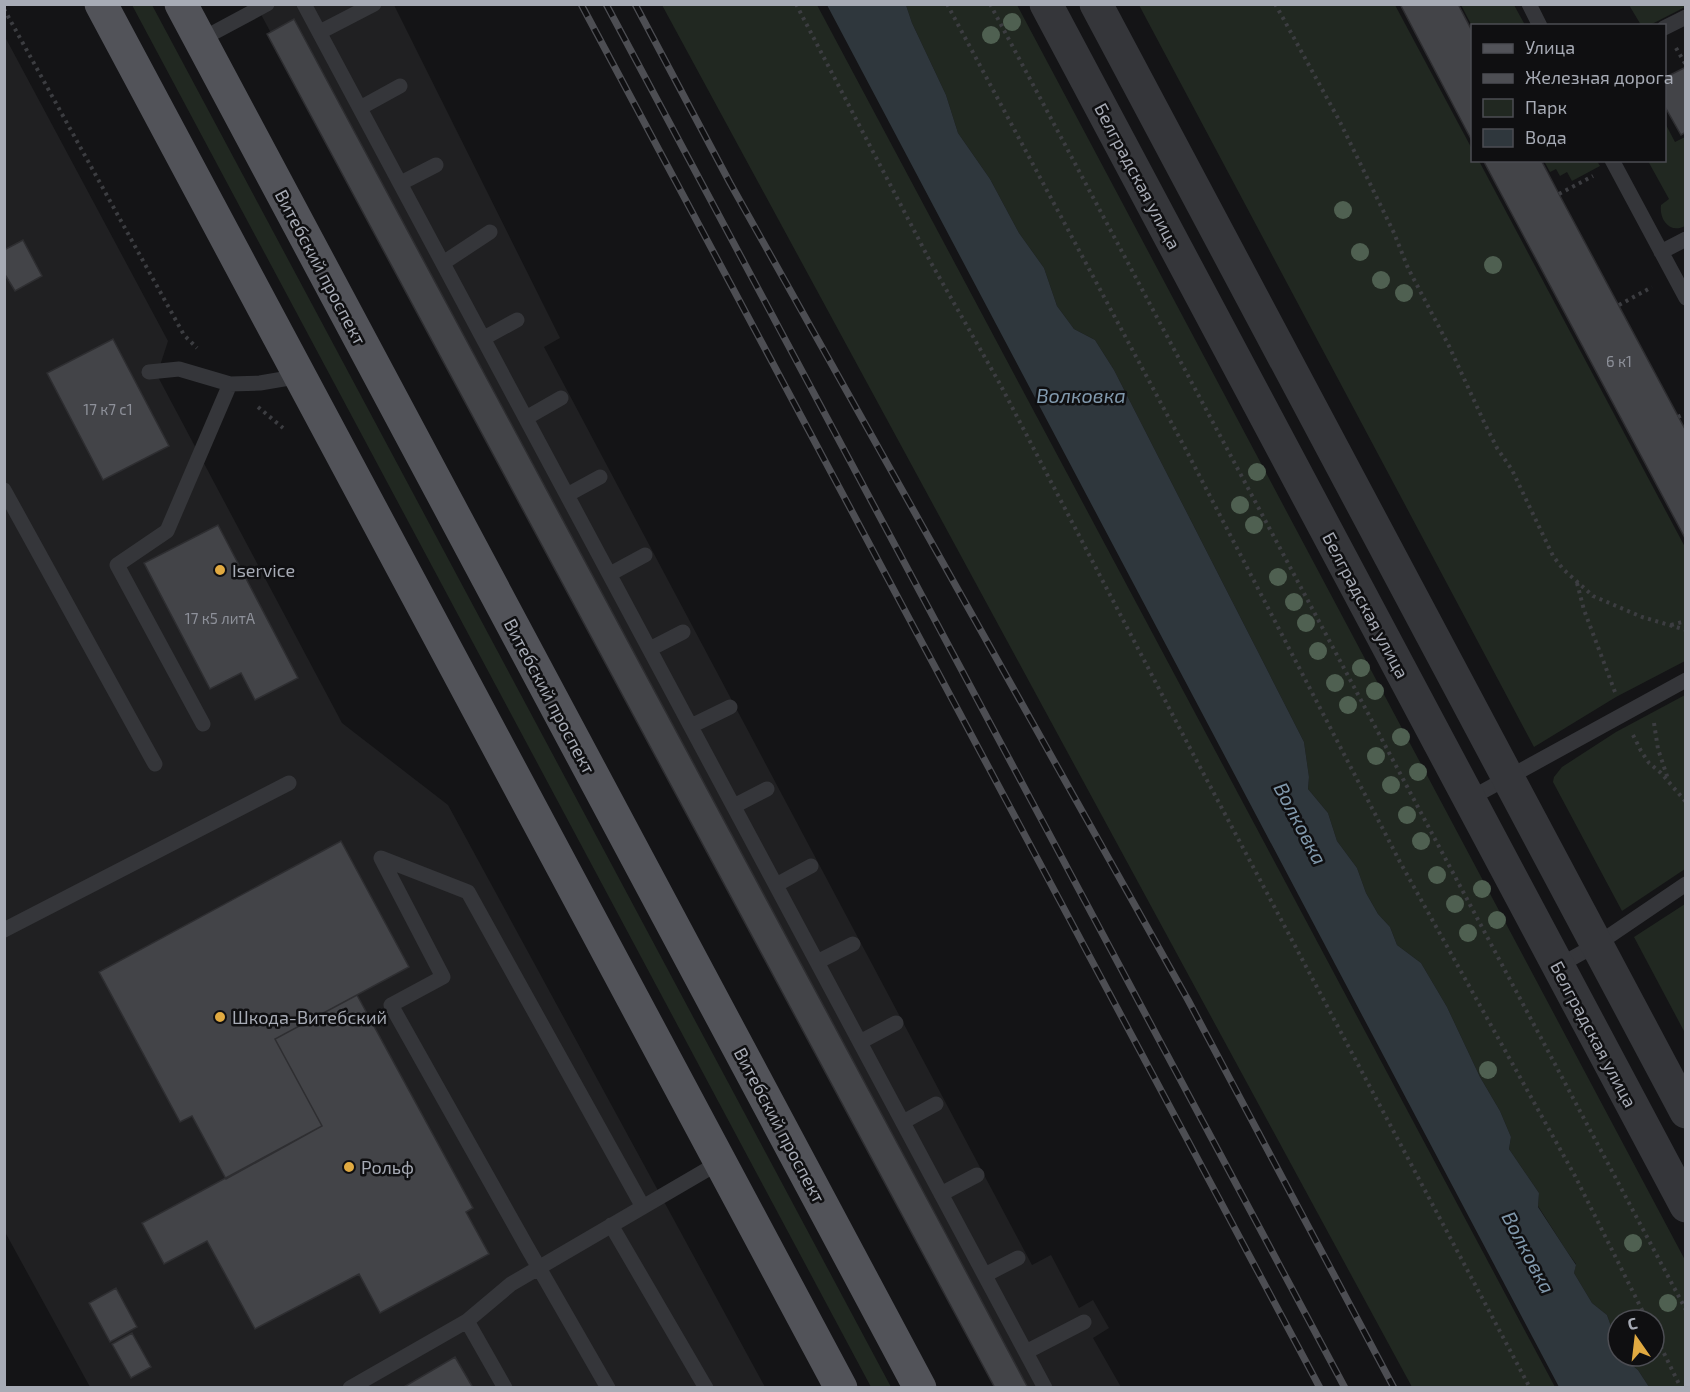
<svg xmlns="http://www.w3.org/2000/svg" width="1690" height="1392" font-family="'Exo 2',sans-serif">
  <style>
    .built { fill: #202022 }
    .green { fill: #212821 }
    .water { fill: #2f373d }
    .building { fill: #434448; stroke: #2e2e31; stroke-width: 1.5 }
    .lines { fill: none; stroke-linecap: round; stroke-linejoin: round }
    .path { stroke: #3c3d41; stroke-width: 4; stroke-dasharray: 3 4.5; stroke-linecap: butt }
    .service { stroke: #35363a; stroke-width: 15 }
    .tertiary { stroke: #35363a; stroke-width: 33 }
    .primary { stroke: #525359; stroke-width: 33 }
    .rail-casing { stroke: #4d4e53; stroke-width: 7 }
    .rail { stroke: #0f0f11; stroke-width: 4.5; stroke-dasharray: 14; stroke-linecap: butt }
    .tree { fill: #4f6051 }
    .poi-dot { fill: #e1aa41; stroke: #0f0f11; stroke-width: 2 }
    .labels { text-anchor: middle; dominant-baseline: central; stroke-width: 5; stroke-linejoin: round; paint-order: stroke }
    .number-label { font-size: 15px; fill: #8e919a }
    .street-label { font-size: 18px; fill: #a7abb5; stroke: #0f0f11 }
    .poi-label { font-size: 18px; fill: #a7abb5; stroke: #0f0f11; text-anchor: start }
    .water-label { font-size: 20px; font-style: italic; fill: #8199ad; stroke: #0f0f11 }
  </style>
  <rect width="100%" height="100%" fill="#141416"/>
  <path class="built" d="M256 5H394L560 338 544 347 1032 1265 1051 1255 1079 1308 1093 1300 1109 1328 1093 1338 1121 1387H994Z
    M4 35 168 341 157 375 342 723 448 805 765 1387H90L5 1232Z"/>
  <path class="green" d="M1685 4V7L1650 25H1641L1629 5Z
    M132 5H152L891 1387H871Z
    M662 5H817L1555 1387H1412Z
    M906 5H1017L1685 1260V1387H1649L1638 1370 1621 1356H1654V1320H1618V1353L1613 1341 1612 1329 1607 1315 1592 1303 1574 1273 1576 1264 1566 1250 1538 1206 1539 1193 1509 1149 1511 1137 1500 1111 1480 1077 1447 1007 1421 963 1397 945 1390 927 1378 914 1366 893 1357 868 1337 841 1328 813 1308 789 1309 777 1304 742 1114 370 1095 340 1074 329 1057 306 1044 268 1019 233 990 179 958 133 946 95 912 23Z
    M1139 5H1395L1472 149V160L1479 161 1685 547V661L1616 697 1534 747Z
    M1461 5H1514L1525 25 1472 26Z
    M1665 123 1675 142 1685 137V226C1670 234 1659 220 1661 205L1669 199 1648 161 1664 160Z
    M1544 161H1597L1600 166 1572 181 1567 172 1560 176 1556 169 1550 172Z
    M1685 695V869L1622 911 1553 782 1554 777 1562 767 1616 732Z
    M1685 904V1033L1634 937Z"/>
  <path class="water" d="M827 5H906L912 23 946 95 958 133 990 179 1019 233 1044 268 1057 306 1074 329 1095 340 1114 370 1304 742 1309 777 1308 789 1328 813 1337 841 1357 868 1366 893 1378 914 1390 927 1397 945 1421 963 1447 1007 1480 1077 1500 1111 1511 1137 1509 1149 1539 1193 1538 1207 1566 1250 1576 1265 1574 1273 1592 1303 1607 1315 1612 1329 1613 1341 1618 1356H1621L1638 1370 1649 1387H1559Z"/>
  <path class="building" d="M1400 4H1458L1472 31V141Z
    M294 19 946 1234 1028 1388H995L267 34Z
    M1686 67V132L1681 135 1664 105V78Z
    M1483 160H1541L1559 194 1686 431V540Z
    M23 240 42 276 15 291 4 273V250Z
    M113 339 169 446 103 480 47 373Z
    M218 525 298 678 255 700 241 673 210 689 144 563Z
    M341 841 409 967 275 1039 322 1126 226 1179 192 1116 180 1122 99 972Z
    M357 995 473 1208 466 1212 489 1254 380 1313 359 1274 255 1329 207 1241 164 1264 142 1223 322 1126 275 1039Z
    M116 1288 137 1327 110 1342 89 1303Z
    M132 1333 151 1367 131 1378 112 1344Z
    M455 1357 472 1386 469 1388H402Z"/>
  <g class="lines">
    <path class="path" d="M796 4 930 261 1000 384 1192 752 1530 1388
      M947 4 1185 448 1400 862 1575 1176 1647 1320
      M990 4 1686 1310
      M1275 4 1283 18 1339 120 1394 233 1408 268 1449 346 1484 422 1497 448 1512 470 1553 556 1563 569 1593 596 1642 617 1686 630
      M4 9 184 335 197 348
      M1676 48 1686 65
      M1559 194 1593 176
      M1619 305 1652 287
      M258 407 283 428
      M1678 417 1686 413
      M1577 583 1584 610 1615 692
      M1671 625 1686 621
      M1654 723 1658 749 1668 779
      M1633 735 1641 751 1649 763 1661 773 1686 802
      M1654 1333 1681 1388"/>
    <path class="service" d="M304 4 1045 1388
      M1529 4 1540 26
      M1664 28 1686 17
      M320 32 374 4
      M200 40 267 4
      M360 108 400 86
      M1612 160 1686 298
      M401 183 436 165
      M1661 252 1686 239
      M443 263 490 232
      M484 338 517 320
      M149 372 179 369 230 384 260 383 301 376
      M526 418 561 398
      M4 490 155 764
      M567 495 600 477
      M610 574 645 555
      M650 649 683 632
      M203 724 117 565 167 531 230 384
      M691 726 730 707
      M1469 799 1686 680
      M734 806 767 789
      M776 885 811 866
      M4 930 289 783
      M817 962 853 944
      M1558 966 1596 945 1686 884
      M860 1042 896 1023
      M903 1122 936 1104
      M941 1194 977 1175
      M611 1225 706 1388
      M985 1275 1018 1258
      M467 1321 505 1388
      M1026 1352 1084 1322
      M350 1388 467 1321 511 1284 720 1162
      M608 1388 527 1247 391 1005 443 977 381 858 468 892 643 1207"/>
    <path class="tertiary" d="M1046 4 1686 1206
      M1096 4 1686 1112"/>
    <path class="primary" d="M101 4 841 1388
      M181 4 920 1388"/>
    <defs>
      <path id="rail" d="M581 4 1320 1388
        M606 4 1345 1388
        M635 4 730 183 1188 1000 1394 1388"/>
    </defs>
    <use href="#rail" class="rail-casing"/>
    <use href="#rail" class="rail"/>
  </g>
  <g class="tree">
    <circle cx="1012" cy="22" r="9"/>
    <circle cx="991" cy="35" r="9"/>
    <circle cx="1343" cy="210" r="9"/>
    <circle cx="1360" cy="252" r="9"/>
    <circle cx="1493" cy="265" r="9"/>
    <circle cx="1381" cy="280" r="9"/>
    <circle cx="1404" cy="293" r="9"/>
    <circle cx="1257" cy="472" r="9"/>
    <circle cx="1240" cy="505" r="9"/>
    <circle cx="1254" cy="525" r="9"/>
    <circle cx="1278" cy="577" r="9"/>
    <circle cx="1294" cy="602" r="9"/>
    <circle cx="1306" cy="623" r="9"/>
    <circle cx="1318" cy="651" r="9"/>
    <circle cx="1361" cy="668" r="9"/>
    <circle cx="1335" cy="683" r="9"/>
    <circle cx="1375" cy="691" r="9"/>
    <circle cx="1348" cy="705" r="9"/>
    <circle cx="1401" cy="737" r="9"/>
    <circle cx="1376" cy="756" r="9"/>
    <circle cx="1418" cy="772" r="9"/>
    <circle cx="1391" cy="785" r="9"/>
    <circle cx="1407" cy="815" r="9"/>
    <circle cx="1421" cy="841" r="9"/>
    <circle cx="1437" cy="875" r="9"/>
    <circle cx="1482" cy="889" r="9"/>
    <circle cx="1455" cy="904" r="9"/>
    <circle cx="1497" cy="920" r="9"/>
    <circle cx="1468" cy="933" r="9"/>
    <circle cx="1488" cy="1070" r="9"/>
    <circle cx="1633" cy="1243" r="9"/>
    <circle cx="1668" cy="1303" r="9"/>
  </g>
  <g class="poi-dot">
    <circle cx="220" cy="570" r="6"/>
    <circle cx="220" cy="1017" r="6"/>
    <circle cx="349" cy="1167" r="6"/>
  </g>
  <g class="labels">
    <g class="number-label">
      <text x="1619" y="361">6 к1</text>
      <text x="108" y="409">17 к7 с1</text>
      <text x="220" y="618">17 к5 литА</text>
    </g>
    <g class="street-label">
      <text transform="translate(1138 176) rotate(62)">Белградская улица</text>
      <text transform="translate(321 267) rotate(62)">Витебский проспект</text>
      <text transform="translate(1366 605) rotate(62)">Белградская улица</text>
      <text transform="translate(550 696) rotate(62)">Витебский проспект</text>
      <text transform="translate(1594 1034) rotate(62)">Белградская улица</text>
      <text transform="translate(780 1125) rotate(62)">Витебский проспект</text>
    </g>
    <g class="poi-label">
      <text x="232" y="570">Iservice</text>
      <text x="232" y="1017">Шкода-Витебский</text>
      <text x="361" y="1167">Рольф</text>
    </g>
    <g class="water-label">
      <text x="1081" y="395">Волковка</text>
      <text transform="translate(1301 823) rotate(62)">Волковка</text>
      <text transform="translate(1529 1252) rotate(62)">Волковка</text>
    </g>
  </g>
  <rect width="1690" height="1392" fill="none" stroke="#a7abb5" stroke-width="12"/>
  <rect x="1471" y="24" width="195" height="138" fill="#0f0f11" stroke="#4c4d53" stroke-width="1.5"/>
  <rect x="1483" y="44" width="30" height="9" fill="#525359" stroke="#4c4d53" stroke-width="1.5"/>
  <text x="1525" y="54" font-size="18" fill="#a7abb5">Улица</text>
  <rect x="1483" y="74" width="30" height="9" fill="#4d4e53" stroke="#4c4d53" stroke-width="1.5"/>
  <text x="1525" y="84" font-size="18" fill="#a7abb5">Железная дорога</text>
  <rect x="1483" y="99" width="30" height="18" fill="#212821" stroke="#4c4d53" stroke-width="1.5"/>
  <text x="1525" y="114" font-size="18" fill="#a7abb5">Парк</text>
  <rect x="1483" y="129" width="30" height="18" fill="#2f373d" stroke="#4c4d53" stroke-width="1.5"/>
  <text x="1525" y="144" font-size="18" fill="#a7abb5">Вода</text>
  <g transform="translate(1636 1338) rotate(346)"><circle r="28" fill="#0f0f11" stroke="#4c4d53" stroke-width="1.5"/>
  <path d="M0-4.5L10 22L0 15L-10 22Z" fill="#e1aa41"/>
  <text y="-9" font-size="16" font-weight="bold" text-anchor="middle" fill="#a7abb5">С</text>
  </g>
</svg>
